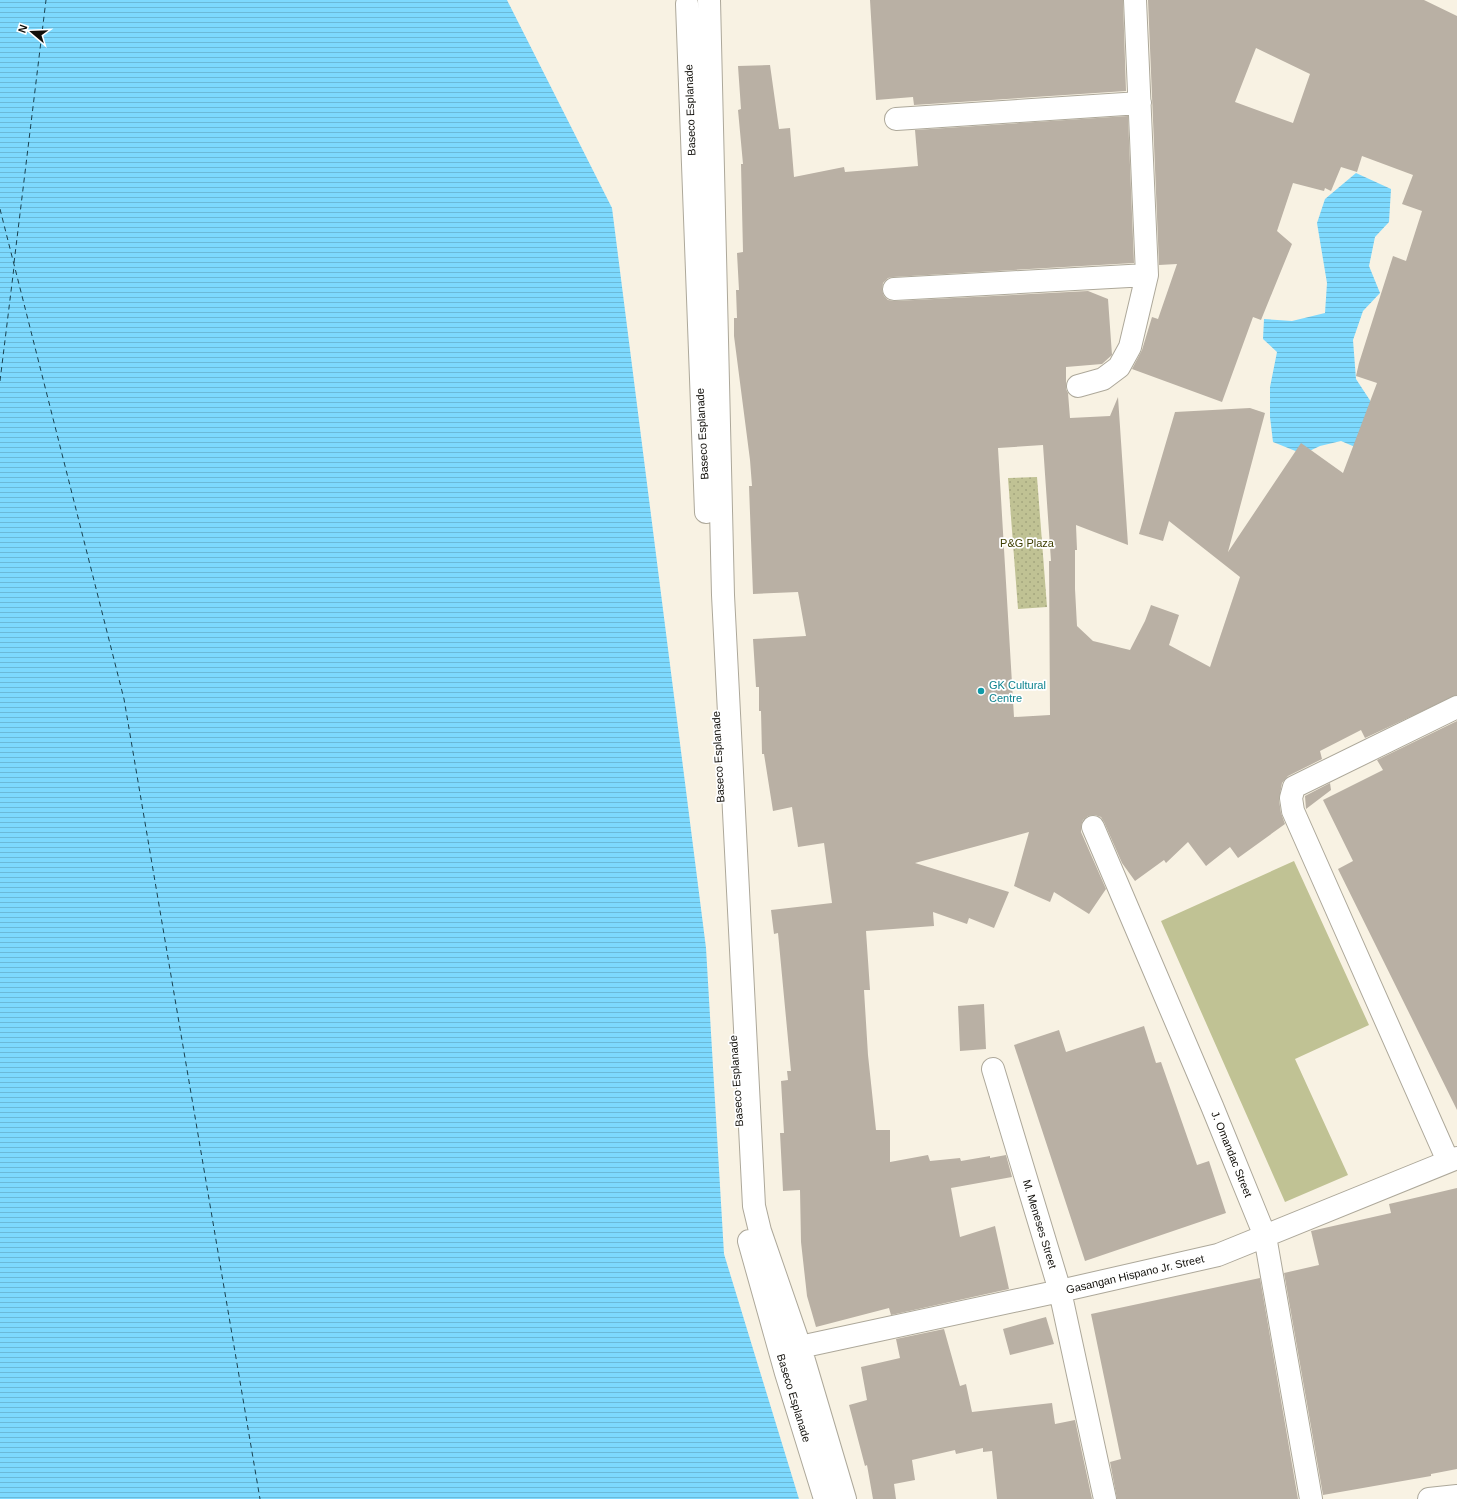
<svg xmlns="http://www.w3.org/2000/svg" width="1457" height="1499" font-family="Arial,sans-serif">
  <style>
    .grass { fill: #c0c294 }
    .park { fill: url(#park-dots) }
    .water { fill: url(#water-rules) }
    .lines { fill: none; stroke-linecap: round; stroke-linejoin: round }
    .ferry { stroke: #194252; stroke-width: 1; stroke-dasharray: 5 4; stroke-linecap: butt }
    .building { fill: #b9b0a4; fill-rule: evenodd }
    .street-casing { stroke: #ada89a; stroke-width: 24 }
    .street { stroke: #fff; stroke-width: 22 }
    .culture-dot { fill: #0f9aa8; stroke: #fff; stroke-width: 1.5 }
    .labels { text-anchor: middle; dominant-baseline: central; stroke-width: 3.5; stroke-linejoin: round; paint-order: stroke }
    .street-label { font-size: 11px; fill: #110f0a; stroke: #fff }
    .park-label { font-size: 11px; fill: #3e3e00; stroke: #fff }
    .culture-label { font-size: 11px; fill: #0d838f; stroke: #fff; text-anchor: start }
  </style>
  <defs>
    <pattern id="park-dots" width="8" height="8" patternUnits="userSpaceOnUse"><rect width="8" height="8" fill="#c0c294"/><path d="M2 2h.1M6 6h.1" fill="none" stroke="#a4a67e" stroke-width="1.8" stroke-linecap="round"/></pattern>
    <pattern id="water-rules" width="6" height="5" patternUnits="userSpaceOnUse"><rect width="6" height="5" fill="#7dd9fe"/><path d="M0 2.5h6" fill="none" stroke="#6bb9d8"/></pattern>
  </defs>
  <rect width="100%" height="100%" fill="#f8f2e3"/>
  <path class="grass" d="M1294 861 1369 1025 1295 1059 1348 1175 1285 1202 1161 921Z"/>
  <path class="park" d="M1037 477 1047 607 1018 609 1008 478Z"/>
  <path class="water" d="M0 0H507L612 208 706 948 724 1254 799 1499H0Z
    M1356 173 1391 189 1389 222 1375 237 1369 266 1380 293 1363 311 1353 340 1356 379 1375 408 1362 450 1341 441 1320 446 1303 454 1273 442 1270 417V387L1277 352 1263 339 1264 319 1292 321 1325 313 1327 283 1317 223 1325 199Z"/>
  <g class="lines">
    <path class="ferry" d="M0 209 124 699 260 1499
      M14 263 46 0
      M0 381 14 267"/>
  </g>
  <path class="building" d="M870 0H1123L1126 91 914 105 913 97 876 100Z
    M1148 0H1424L1457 16V695L1365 738 1361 730 1320 751 1322 759 1288 776 1282 783 1279 800 1281 813 1285 824 1238 858 1230 847 1206 866 1188 842 1166 863 1164 860 1135 881 1122 863 1104 822 1101 817 1095 815 1088 816 1083 820 1081 826V832L1106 889 1089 914 1054 892 1050 902 1014 886 1029 832 915 863 1009 892 994 928 969 918 967 924 933 912 934 926 866 931 870 990H864L868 1055 876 1130H890V1162L928 1155 930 1161 960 1158 961 1161 990 1156V1158L1006 1155 1012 1177 951 1188 960 1237 995 1226 1009 1289 891 1315 889 1308 816 1327 807 1296 801 1242 800 1190 783 1191 780 1133H784L781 1081 788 1080 787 1071H791L778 933 774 934 771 910 832 903 824 843 798 847 792 807 773 811 764 754H762L761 711H759V687H756L753 639 806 636 798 592 753 594 749 486H752L750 460 734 336V318H737L736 290H739L737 253 743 252 741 164H743L738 110 741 109 738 66 770 65 779 129 790 128 794 177 844 167 845 172 918 166 915 130 1128 116 1134 263 893 277 888 278 883 283 882 290 884 296 888 300 895 301 1088 291 1108 299 1112 355 1102 364 1066 367V389L1068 393 1070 418 1110 416 1118 397 1128 545 1076 525 1077 550H1075V589L1077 626 1093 641 1130 650 1145 621 1151 605 1179 615 1169 645 1210 667 1240 577 1169 521 1163 541 1139 534 1175 412 1250 408 1265 413 1228 552 1301 443 1343 473 1377 383 1356 376 1359 363 1393 256 1406 261 1422 211 1402 204 1413 175 1362 156 1357 172 1341 167 1331 191 1325 188 1324 191 1293 183 1277 231 1292 244 1261 320 1253 317 1222 402 1132 369 1142 350 1152 317 1158 319 1177 264 1159 265ZM1256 48 1310 74 1293 123 1235 102ZM1043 445 1051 561H1049L1050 715 1014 717 998 448Z
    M1457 721V1110L1338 869 1353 861 1323 800 1383 770 1377 760Z
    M1330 783 1331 790 1306 809 1305 796Z
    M984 1004 986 1049 960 1051 958 1006Z
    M1144 1026 1156 1063 1161 1062 1197 1165 1209 1161 1226 1213 1085 1261 1014 1045 1059 1030 1066 1052Z
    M1457 1188V1469L1431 1474V1476L1323 1495 1284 1273 1319 1265 1311 1231 1391 1213 1389 1204Z
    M1260 1278 1298 1499H1117L1110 1462 1121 1459 1091 1314Z
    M1046 1317 1054 1344 1010 1355 1003 1329Z
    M944 1329 960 1386 966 1384 972 1412 1052 1403 1055 1424 1075 1420 1092 1499H997L992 1451 983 1452V1448L956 1454 955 1450 912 1460 915 1480 894 1484 896 1499H873L867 1465 865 1466 849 1405 867 1400 861 1367 900 1358 896 1339Z"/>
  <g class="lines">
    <defs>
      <path id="street" d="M709 0 723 595 754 1206 760 1231 800 1347 845 1499
        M687 4 706 512
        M896 119 1140 103
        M894 289 1147 275
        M1078 386 1103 379 1119 367 1130 347 1147 275 1135 0
        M1093 827 1212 1106 1265 1236 1311 1499
        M993 1069 1060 1291 1105 1499
        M1448 1161 1293 811 1291 798 1294 787 1457 707
        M749 1241 786 1373 825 1499
        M800 1347 1060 1291 1218 1255 1457 1158
        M1429 1499 1457 1496"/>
    </defs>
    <use href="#street" class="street-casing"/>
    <use href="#street" class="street"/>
  </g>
  <circle class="culture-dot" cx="981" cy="691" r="4"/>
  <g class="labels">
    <g class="street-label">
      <text transform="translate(690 110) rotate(-92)">Baseco Esplanade</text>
      <text transform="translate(702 434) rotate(-93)">Baseco Esplanade</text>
      <text transform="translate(718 757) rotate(-93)">Baseco Esplanade</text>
      <text transform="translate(736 1081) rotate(-94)">Baseco Esplanade</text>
      <text transform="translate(1232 1154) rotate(68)">J. Omandac Street</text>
      <text transform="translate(1040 1224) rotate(73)">M. Meneses Street</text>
      <text transform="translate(1135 1274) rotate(-13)">Gasangan Hispano Jr. Street</text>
      <text transform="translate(794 1398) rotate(73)">Baseco Esplanade</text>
    </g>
    <g class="park-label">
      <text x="1027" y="543">P&amp;G Plaza</text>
    </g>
    <g class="culture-label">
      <text x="989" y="685">GK Cultural<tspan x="989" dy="13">Centre</tspan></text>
    </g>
  </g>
  <g transform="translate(32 32) rotate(289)" stroke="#ffffff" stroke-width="3" paint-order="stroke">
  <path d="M0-3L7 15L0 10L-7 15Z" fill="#110f0a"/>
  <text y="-6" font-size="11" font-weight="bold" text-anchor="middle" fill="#110f0a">N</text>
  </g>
</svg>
